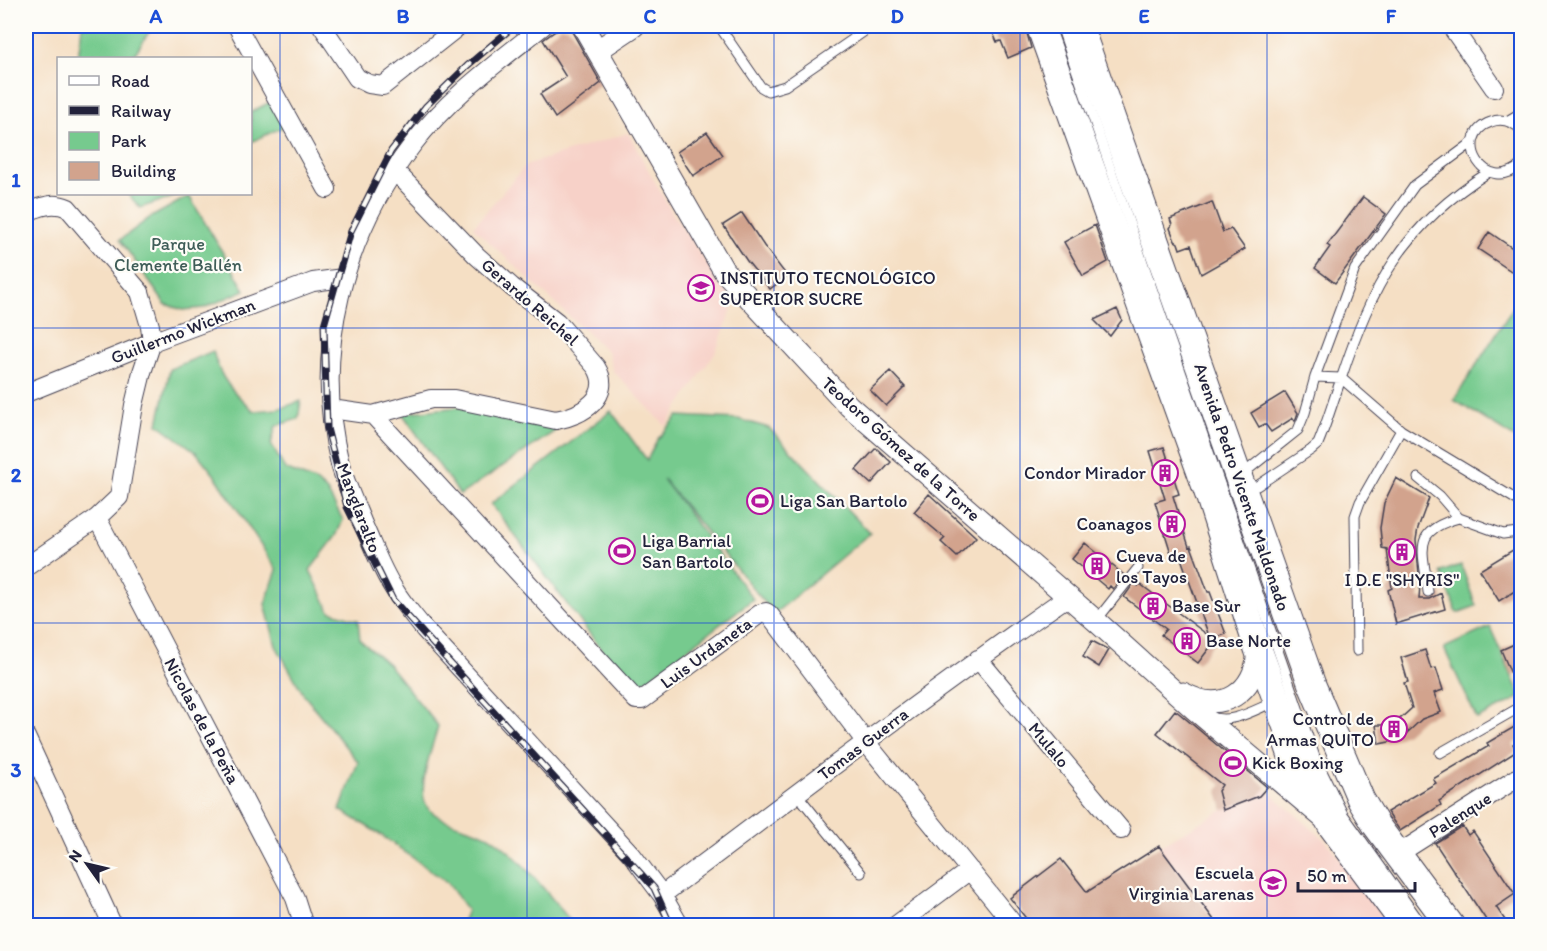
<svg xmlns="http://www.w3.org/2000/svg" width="1547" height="951" font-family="Itim,sans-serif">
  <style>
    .built { fill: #f7d1c8 }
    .green { fill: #76ca8e; stroke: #4c7664; stroke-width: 1.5 }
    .building { fill: #d2a38d }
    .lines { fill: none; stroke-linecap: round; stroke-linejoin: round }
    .service-casing { stroke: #423e50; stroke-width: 11 }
    .pedestrian-casing { stroke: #423e50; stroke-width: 16 }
    .minor-casing { stroke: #423e50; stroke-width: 20 }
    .tertiary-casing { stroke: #423e50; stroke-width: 23 }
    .primary-casing { stroke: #423e50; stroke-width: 29 }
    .service { stroke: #fff; stroke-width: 9 }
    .pedestrian { stroke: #fff; stroke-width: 14 }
    .minor { stroke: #fff; stroke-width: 18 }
    .tertiary { stroke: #fff; stroke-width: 21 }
    .primary { stroke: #fff; stroke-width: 27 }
    .rail-casing { stroke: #22223b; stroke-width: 7 }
    .rail { stroke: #fdfcf7; stroke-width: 4.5; stroke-dasharray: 14; stroke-linecap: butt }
    .grid { fill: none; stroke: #1d4ed8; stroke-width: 1.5; stroke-opacity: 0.55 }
    .labels { text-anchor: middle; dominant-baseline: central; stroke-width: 4.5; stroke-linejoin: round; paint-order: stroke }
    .park-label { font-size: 18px; fill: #3f5d58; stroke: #fdfcf7 }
    .poi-label { font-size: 18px; fill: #22223b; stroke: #fdfcf7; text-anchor: start }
    .street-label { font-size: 18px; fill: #22223b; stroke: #fdfcf7 }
    .neatline { fill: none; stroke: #1d4ed8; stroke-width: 2 }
    .grid-label { font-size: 20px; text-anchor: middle; font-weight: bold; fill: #1d4ed8 }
  </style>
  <rect width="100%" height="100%" fill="#fdfcf7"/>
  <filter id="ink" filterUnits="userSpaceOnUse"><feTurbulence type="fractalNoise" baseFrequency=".0167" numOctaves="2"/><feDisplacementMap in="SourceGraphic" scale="12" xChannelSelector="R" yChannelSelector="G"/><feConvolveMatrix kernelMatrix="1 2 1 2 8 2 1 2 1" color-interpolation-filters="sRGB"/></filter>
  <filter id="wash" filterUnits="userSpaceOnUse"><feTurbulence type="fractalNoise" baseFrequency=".008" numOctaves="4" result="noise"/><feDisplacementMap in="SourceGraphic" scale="24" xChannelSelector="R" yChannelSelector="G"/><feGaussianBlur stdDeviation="1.35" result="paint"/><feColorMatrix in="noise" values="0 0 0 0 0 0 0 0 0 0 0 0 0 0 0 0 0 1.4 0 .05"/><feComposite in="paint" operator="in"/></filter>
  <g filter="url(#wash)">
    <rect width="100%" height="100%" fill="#f5dfc4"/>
    <path class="built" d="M628 133 672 213 734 303 716 351 666 426 613 371 608 352 473 227 526 165Z
      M1266 789 1326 841 1392 925H1219L1159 846 1223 810 1258 796Z"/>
    <path class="green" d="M82 26H153L132 58H78Z
      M272 101 287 125 251 142V112Z
      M128 194H177L173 197 140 208Z
      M189 196 245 290 204 308 183 310 165 304 120 240 148 219Z
      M1521 295V442L1454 400Z
      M213 351C220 380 233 392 254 411L278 409 301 401 298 419 276 426 271 444 285 469 317 482 327 491 343 520 336 536 310 570 330 611 358 620 360 640 388 664 438 726C433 745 418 784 425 802 433 824 475 826 492 838 524 860 549 896 574 925H461L467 910 448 883 378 833 340 810 358 762 304 695 276 646 265 604 277 570 216 477 196 452 158 424 170 369Z
      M459 407 558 429 460 495 402 413Z
      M611 411 647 460 657 440 678 416 738 419 769 428 870 533 774 614 663 479 753 599 633 691 491 504Z
      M1461 565 1476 606 1457 613 1441 572Z
      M1490 627 1521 697 1477 719 1444 648Z"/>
    <g id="blocks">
      <path class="building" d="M990 26H1025L1031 48 1008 58 1001 41 997 42Z
        M561 27H567L571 30 601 83 555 118 540 94 566 77 543 40Z
        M707 132 723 155 693 176 677 152Z
        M1363 197 1386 214 1335 283 1315 268 1330 247 1327 245Z
        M1212 202 1223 232 1231 229 1245 249 1201 274 1191 245 1180 249 1178 243 1175 241 1170 228 1172 225 1170 219Z
        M742 213 764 246 787 276 770 289 747 261 723 225Z
        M1095 225 1108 262 1083 276 1064 242Z
        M1489 232 1521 254V268L1517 275 1478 249Z
        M1117 309 1122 320 1110 336 1094 320Z
        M890 371 905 387 886 406 870 390Z
        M1285 392 1298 413 1295 421 1293 418 1271 432 1265 424 1259 427 1251 413Z
        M1164 447 1179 494 1173 496 1189 547 1191 546 1208 592H1210L1226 634 1218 637 1198 663 1161 635 1166 629 1124 597 1134 583 1138 586 1140 584 1209 636 1178 550 1171 553 1155 502 1165 499 1150 451Z
        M876 448 891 462 871 484 856 470Z
        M1396 478 1429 498 1418 528 1416 540 1420 585 1419 599H1429L1441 593 1445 609 1396 624 1388 590 1392 588 1387 549 1382 548 1380 528 1384 503Z
        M929 494 976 537 957 557 941 542 945 538 914 512Z
        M1085 543 1124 575 1113 589 1110 586 1108 589 1072 559Z
        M1521 545V587L1499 601 1480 570Z
        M1092 641 1109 650 1099 667 1083 657Z
        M1521 641V672L1512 676 1501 650Z
        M1425 650 1431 669 1436 668 1443 690 1434 693 1441 712 1422 719 1407 733 1389 742 1379 744 1376 725H1386L1401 718 1412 708 1404 683 1408 682 1401 658Z
        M1175 710 1180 714 1267 787 1259 796 1223 810 1218 791 1222 785 1157 733Z
        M1521 723V740L1513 744 1517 751 1439 801 1441 805 1400 831 1387 812 1436 783 1433 779 1489 746 1487 743Z
        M1462 826 1468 835 1473 831 1515 894 1496 907 1509 926H1490L1435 843Z
        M1159 846 1214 920 1208 926H1032L1010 898 1061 859 1087 892Z"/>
    </g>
  </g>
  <g filter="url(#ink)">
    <use href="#blocks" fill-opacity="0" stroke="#423e50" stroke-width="1.5"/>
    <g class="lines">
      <defs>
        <path id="service" d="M719 26 761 87 768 91 785 86 872 26
          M1061 26 1315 757 1343 814 1423 926
          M1507 121 1522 112
          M1522 130C1513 122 1503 117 1491 122 1451 136 1485 198 1522 164
          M1315 377 1341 378 1401 430 1522 503
          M1245 478 1249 469 1298 430 1305 413 1315 377 1355 269 1415 185 1473 142
          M1418 478 1440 496 1459 518 1503 534 1518 532 1522 529
          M1244 486H1257L1311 450 1318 444C1327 423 1333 401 1341 379 1372 285 1403 226 1489 172
          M1428 592C1424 551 1410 531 1459 518
          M1096 621 1138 568
          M1357 651 1355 516 1360 502 1401 430
          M1212 717C1229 724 1251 712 1267 705
          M1440 753 1522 706
          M797 794 861 873"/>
        <path id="pedestrian" d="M1281 744 1298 794"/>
        <path id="minor" d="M237 26 327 189
          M322 26 357 78 369 84 383 86 459 26
          M543 26C498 62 448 98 413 144 343 235 312 352 340 464 346 485 355 504 363 524 373 546 381 569 394 589 402 603 414 616 424 629L632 855 662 895 680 926
          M1451 26 1494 88
          M26 212C41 207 52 201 68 208L140 292 150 326 152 342 142 372 134 405 119 497 97 518 26 567
          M26 393 152 342 313 282 343 278
          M331 409 373 415 431 399H454L556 420C582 416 614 396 596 367L557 322 512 287 477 256 394 170
          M373 415 636 700H642L761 613 766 612 769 614 865 741 1015 926
          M97 518 295 898 304 926
          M978 659 1121 830
          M26 737 113 926
          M1398 854 1522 775
          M662 895C796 794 929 693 1067 597
          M895 926 970 870"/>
        <path id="tertiary" d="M583 26 724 271 849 406 1096 621 1194 709 1327 821
          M598 50 634 26
          M1183 693C1222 715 1256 693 1258 650"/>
        <path id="primary" d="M1040 26 1210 498 1258 649 1290 736 1331 825 1406 926
          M1079 26 1312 685 1361 800 1376 825 1451 926"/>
      </defs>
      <use href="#service" class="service-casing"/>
      <use href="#pedestrian" class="pedestrian-casing"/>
      <use href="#minor" class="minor-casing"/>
      <use href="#tertiary" class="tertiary-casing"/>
      <use href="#primary" class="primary-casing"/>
      <use href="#service" class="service"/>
      <use href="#pedestrian" class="pedestrian"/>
      <use href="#minor" class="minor"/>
      <use href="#tertiary" class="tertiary"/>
      <use href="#primary" class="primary"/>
      <defs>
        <path id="rail" d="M514 26 467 66 426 106 391 151 351 231 324 325 327 428 347 507 393 600 654 888 671 926"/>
      </defs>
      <use href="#rail" class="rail-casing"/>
      <use href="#rail" class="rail"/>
    </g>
  </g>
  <path class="grid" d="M280 26V926M527 26V926M774 26V926M1020 26V926M1267 26V926M26 328H1522M26 623H1522"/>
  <defs>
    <symbol id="university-ring" viewBox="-11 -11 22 22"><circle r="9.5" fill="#fdfcf7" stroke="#b5179e" stroke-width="1.5"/><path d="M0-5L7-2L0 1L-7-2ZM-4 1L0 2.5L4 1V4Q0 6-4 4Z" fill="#b5179e"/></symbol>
    <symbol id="building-ring" viewBox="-11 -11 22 22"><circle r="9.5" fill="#fdfcf7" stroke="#b5179e" stroke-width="1.5"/><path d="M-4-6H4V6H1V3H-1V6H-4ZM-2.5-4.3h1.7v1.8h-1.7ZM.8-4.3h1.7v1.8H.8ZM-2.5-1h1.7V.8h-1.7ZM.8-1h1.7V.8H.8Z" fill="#b5179e"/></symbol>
    <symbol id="stadium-ring" viewBox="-11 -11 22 22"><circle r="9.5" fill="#fdfcf7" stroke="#b5179e" stroke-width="1.5"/><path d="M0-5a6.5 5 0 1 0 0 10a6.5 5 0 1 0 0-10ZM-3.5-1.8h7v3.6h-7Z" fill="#b5179e"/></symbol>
    <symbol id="school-ring" viewBox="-11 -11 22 22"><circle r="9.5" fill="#fdfcf7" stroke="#b5179e" stroke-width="1.5"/><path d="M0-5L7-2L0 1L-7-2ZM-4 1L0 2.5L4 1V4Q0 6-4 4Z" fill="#b5179e"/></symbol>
  </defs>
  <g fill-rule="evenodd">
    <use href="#university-ring" x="686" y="273" width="30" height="30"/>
    <use href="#building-ring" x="1150" y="458" width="30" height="30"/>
    <use href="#stadium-ring" x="745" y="486" width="30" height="30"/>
    <use href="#building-ring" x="1157" y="509" width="30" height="30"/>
    <use href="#stadium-ring" x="607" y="536" width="30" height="30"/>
    <use href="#building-ring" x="1387" y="537" width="30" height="30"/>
    <use href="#building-ring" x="1082" y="551" width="30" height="30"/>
    <use href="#building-ring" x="1138" y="591" width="30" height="30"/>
    <use href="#building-ring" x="1172" y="626" width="30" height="30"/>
    <use href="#building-ring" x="1379" y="714" width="30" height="30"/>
    <use href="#stadium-ring" x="1218" y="748" width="30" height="30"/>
    <use href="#school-ring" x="1258" y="868" width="30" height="30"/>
  </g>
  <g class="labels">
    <g class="park-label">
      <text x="178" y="244">Parque<tspan x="178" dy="21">Clemente Ballén</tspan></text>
    </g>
    <g class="poi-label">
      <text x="720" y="278">INSTITUTO TECNOLÓGICO<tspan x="720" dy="21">SUPERIOR SUCRE</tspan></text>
      <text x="1146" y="473" text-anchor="end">Condor Mirador</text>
      <text x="780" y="501">Liga San Bartolo</text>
      <text x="1152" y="524" text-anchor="end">Coanagos</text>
      <text x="642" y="541">Liga Barrial<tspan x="642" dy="21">San Bartolo</tspan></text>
      <text x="1116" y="556">Cueva de<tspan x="1116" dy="21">los Tayos</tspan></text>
      <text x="1402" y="580" text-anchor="middle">I D.E "SHYRIS"</text>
      <text x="1172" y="606">Base Sur</text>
      <text x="1206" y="641">Base Norte</text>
      <text x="1374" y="719" text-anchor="end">Control de<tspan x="1374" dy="21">Armas QUITO</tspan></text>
      <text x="1252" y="763">Kick Boxing</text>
      <text x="1254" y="873" text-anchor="end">Escuela<tspan x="1254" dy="21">Virginia Larenas</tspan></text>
    </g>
    <g class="street-label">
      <text transform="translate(530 302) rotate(41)">Gerardo Reichel</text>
      <text transform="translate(183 331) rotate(-21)">Guillermo Wickman</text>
      <text transform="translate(901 449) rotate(42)">Teodoro Gómez de la Torre</text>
      <text transform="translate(1242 487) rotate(71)">Avenida Pedro Vicente Maldonado</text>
      <text transform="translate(359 508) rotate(69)">Manglaralto</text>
      <text transform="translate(706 653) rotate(-36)">Luis Urdaneta</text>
      <text transform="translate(202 721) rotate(62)">Nicolas de la Peña</text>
      <text transform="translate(863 744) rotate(-37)">Tomas Guerra</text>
      <text transform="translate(1049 745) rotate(50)">Mulalo</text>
      <text transform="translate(1460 815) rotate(-32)">Palenque</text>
    </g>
  </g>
  <rect width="1547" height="951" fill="none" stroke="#fdfcf7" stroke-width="66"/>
  <rect x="57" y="57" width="195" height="138" fill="#fdfcf7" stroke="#a5a5ac" stroke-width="1.5"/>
  <rect x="69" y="76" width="30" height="9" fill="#ffffff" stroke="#a5a5ac" stroke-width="1.5"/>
  <text x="111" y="87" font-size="18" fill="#22223b">Road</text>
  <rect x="69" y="106" width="30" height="9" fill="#22223b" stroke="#a5a5ac" stroke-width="1.5"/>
  <text x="111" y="117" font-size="18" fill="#22223b">Railway</text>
  <rect x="69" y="132" width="30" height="18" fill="#76ca8e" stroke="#a5a5ac" stroke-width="1.5"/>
  <text x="111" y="147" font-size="18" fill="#22223b">Park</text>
  <rect x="69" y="162" width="30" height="18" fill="#d2a38d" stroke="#a5a5ac" stroke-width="1.5"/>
  <text x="111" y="177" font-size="18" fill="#22223b">Building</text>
  <g transform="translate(87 864) rotate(304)" stroke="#fdfcf7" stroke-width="4.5" paint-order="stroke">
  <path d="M0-4.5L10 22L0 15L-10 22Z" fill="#22223b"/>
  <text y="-9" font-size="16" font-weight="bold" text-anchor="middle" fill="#22223b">N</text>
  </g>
  <path d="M1298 882v9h117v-9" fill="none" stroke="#22223b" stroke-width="3"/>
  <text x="1307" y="882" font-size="18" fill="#22223b" stroke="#fdfcf7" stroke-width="4.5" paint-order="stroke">50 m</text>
  <rect x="33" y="33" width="1481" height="885" class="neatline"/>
  <g class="grid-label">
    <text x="156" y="23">A</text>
    <text x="403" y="23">B</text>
    <text x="650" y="23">C</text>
    <text x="897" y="23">D</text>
    <text x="1144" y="23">E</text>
    <text x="1391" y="23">F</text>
    <text x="16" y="187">1</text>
    <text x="16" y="482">2</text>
    <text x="16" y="777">3</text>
  </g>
</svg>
